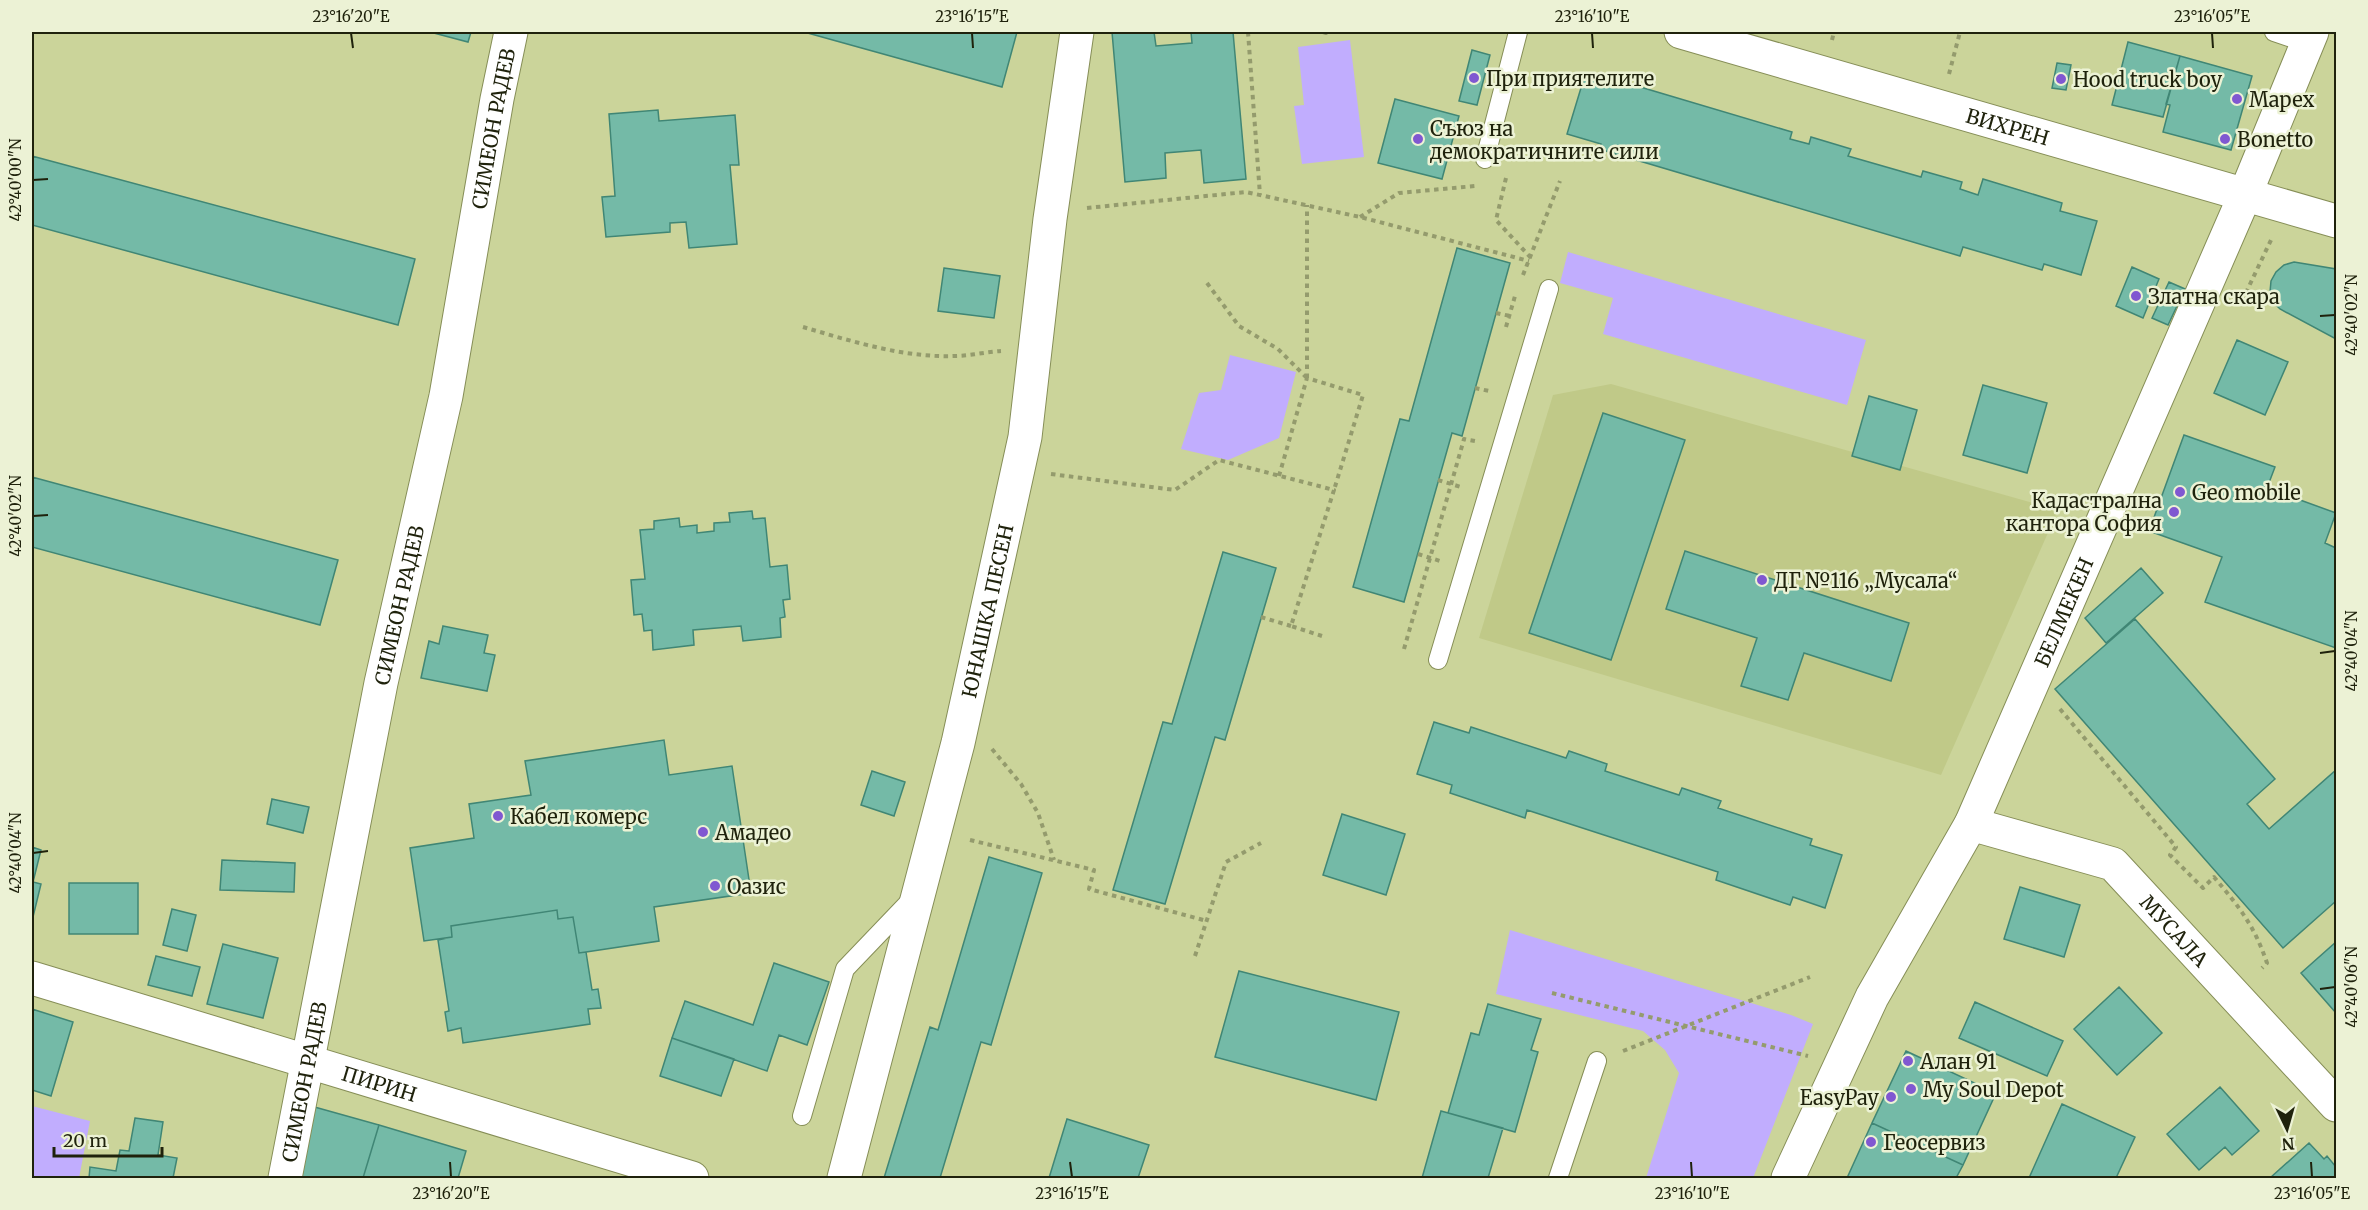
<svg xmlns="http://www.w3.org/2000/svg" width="2368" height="1210" font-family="Merriweather,serif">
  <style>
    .built { fill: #c0c988 }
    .green { fill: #c1adfe }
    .building { fill: #74baa7; stroke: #408675; stroke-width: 1.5 }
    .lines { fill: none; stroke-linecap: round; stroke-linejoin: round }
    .service-casing { stroke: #868e57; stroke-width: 20 }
    .minor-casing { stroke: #868e57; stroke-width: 35 }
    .path { stroke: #949b6d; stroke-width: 4; stroke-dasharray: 4.5 4.5; stroke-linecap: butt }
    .service { stroke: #fff; stroke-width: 18 }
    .minor { stroke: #fff; stroke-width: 33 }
    .ticks { fill: none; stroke: #1f220c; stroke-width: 2 }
    .poi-dot { fill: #8058d1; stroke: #ecf2d5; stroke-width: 2 }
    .labels { text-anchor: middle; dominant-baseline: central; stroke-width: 5; stroke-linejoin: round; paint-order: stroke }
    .poi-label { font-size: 20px; fill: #1f220c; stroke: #ecf2d5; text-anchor: start }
    .street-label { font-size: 20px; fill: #1f220c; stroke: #ecf2d5 }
    .neatline { fill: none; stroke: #1f220c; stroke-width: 2 }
    .ticks-label { font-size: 15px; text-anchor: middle; fill: #1f220c }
  </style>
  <rect width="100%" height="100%" fill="#cbd49a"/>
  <path class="built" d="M1611 384 2058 510 1941 775 1479 638 1553 395Z"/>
  <path class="green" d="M1350 40 1364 157 1302 164 1294 106 1304 105 1298 47Z
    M1568 252 1866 340 1847 405 1603 334 1613 298 1560 283Z
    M1230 355 1296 372 1279 438 1228 460 1181 449 1199 393 1221 390Z
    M1510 930 1791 1015 1813 1024 1753 1178H1646L1679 1073 1665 1050 1643 1031 1496 994Z
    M32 1106 90 1121 79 1178H32Z"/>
  <path class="building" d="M430 32H471L468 42Z
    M804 32H1017L1002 87Z
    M1112 32H1154L1156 46 1192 43 1191 32H1233L1246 179 1204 183 1201 150 1165 153 1166 178 1125 182Z
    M2128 42 2180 56 2163 117 2112 105Z
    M1472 50 1490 55 1477 105 1459 101Z
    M2180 56 2252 76 2231 150 2163 132 2170 105 2166 104Z
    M2057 63 2071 65 2066 90 2052 88Z
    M1584 78 1617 88 1620 81 1792 132 1790 139 1809 144 1811 137 1851 149 1848 156 1921 177 1923 171 1962 182 1960 189 1978 195 1983 179 2062 203 2060 211 2097 221 2081 275 2044 264 2042 270 1963 247 1960 256 1599 149 1601 144 1567 134Z
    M1395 99 1459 116 1442 179 1378 163Z
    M658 110 659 121 735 115 739 165H730L737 244 689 248 686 222 670 223V232L606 237 602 197 615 196 609 114Z
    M32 156 415 259 398 325 32 225Z
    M1457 248 1510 263 1462 436 1452 433 1404 602 1353 587 1400 419 1409 421Z
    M2294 262 2336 269V339L2280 309 2273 302 2270 292 2271 281 2276 272 2284 265Z
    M2132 267 2159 279 2143 318 2116 306Z
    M944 268 1000 276 994 318 938 311Z
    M2169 282 2185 289 2168 325 2152 318Z
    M2237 340 2288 362 2265 415 2214 393Z
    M1983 385 2047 403 2027 473 1963 455Z
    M1869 396 1917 410 1900 470 1852 456Z
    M1603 413 1685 440 1611 660 1529 633Z
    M2184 435 2275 467 2267 488 2336 513 2325 543 2336 548V648L2205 602 2222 557 2149 531Z
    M32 477 338 560 320 625 32 547Z
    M752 511 753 519 765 518 770 567 787 565 790 599 783 600 785 617 780 618 781 637 743 641 741 626 693 630 694 645 653 650 652 630 644 631 642 614 634 615 631 580 645 579 640 530 654 529V521L679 518 680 527 697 525V533L714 531V523L730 522 729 513Z
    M1685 551 1909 623 1891 681 1804 653 1788 700 1741 686 1757 638 1666 609Z
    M1223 552 1276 568 1225 740 1215 737 1165 904 1113 890 1163 722 1172 724Z
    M2141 568 2163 593 2106 643 2085 618Z
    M2135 619 2275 779 2247 804 2269 829 2336 770V901L2283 948 2055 689Z
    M443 626 488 635 484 653 495 655 487 691 421 678 429 641 439 644Z
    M1434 722 1469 733 1471 727 1566 758 1569 751 1607 764 1605 771 1679 795 1682 788 1721 801 1718 808 1812 839 1810 845 1842 855 1825 908 1793 897 1790 905 1716 880 1718 872 1527 810 1525 818 1450 793 1452 785 1417 774Z
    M664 740 669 775 732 766 751 893 654 907 659 941 586 952 579 953 573 917 558 919 557 910 451 926 452 937 424 941 410 848 474 838 469 804 531 795 525 761Z
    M872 771 905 782 894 816 861 805Z
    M272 799 309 807 303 833 267 824Z
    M1342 814 1405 834 1386 895 1323 875Z
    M32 847 41 850 33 882 41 884 32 921Z
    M989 857 1042 873 991 1045 981 1042 940 1178H884L930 1027 938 1030Z
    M222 860 295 863 294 892 220 890Z
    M69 883H138V934H69Z
    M2020 887 2080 905 2064 957 2004 939Z
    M172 909 196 915 187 951 163 945Z
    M557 910 558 919 573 917 579 953 586 952 592 990 598 989 601 1008 588 1009 590 1024 463 1043 461 1028 448 1031 445 1012 449 1011 438 940 452 937 451 926Z
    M2336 942V1013L2301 973Z
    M223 944 278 958 263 1018 207 1004Z
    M156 956 200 967 192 996 148 985Z
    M774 963 829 982 807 1045 779 1035 767 1071 672 1038 685 1001 753 1025Z
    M1239 971 1399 1012 1376 1100 1215 1057Z
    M2119 987 2162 1033 2117 1075 2074 1029Z
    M1975 1002 2063 1041 2047 1076 1959 1038Z
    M1488 1004 1541 1019 1531 1050 1538 1052 1515 1132 1448 1113 1471 1033 1479 1035Z
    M32 1009 73 1022 51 1096 32 1090Z
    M672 1038 734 1059 721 1096 660 1076Z
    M1906 1051 1996 1093 1963 1165 1872 1123Z
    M2220 1087 2259 1131 2232 1155 2225 1147 2199 1170 2167 1134Z
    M2062 1104 2135 1137 2116 1178H2029Z
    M311 1106 379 1125 363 1178H290Z
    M1441 1111 1503 1128 1488 1178H1422Z
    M135 1118 163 1122 158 1155 177 1158 173 1178H89L90 1167 116 1171 120 1150 129 1151Z
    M1067 1119 1149 1145 1138 1178H1049Z
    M1872 1123 1963 1165 1956 1178H1847Z
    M379 1125 466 1151 458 1178H363Z
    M2309 1143 2324 1159 2327 1156 2336 1167V1178H2270Z"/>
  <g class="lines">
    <defs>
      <path id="service" d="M2274 32 2307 43
        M1485 159 1518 32
        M1438 660 1549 289
        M802 1116 845 969 912 899
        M1558 1178 1597 1061"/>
      <g id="minor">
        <path id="s1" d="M1681 32 2336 221"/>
        <path id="s2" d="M1971 824 2113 864 2336 1105"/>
        <path id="s3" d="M32 978 692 1178"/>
        <path id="s4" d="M285 1178 381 683 446 396 497 99 511 32"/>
        <path id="s5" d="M844 1178 958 743 1025 437 1050 219 1077 32"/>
        <path id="s6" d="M1788 1178 1872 997 1971 824 2245 195 2312 32"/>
      </g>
    </defs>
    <use href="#service" class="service-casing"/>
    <use href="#minor" class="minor-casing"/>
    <path class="path" d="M1248 32 1260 195
      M1323 32 1326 33V32
      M1832 40 1834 32
      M1949 74 1960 32
      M1506 178 1496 220 1531 258
      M1087 208 1246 192 1360 217 1529 261
      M1360 217 1399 193 1475 186
      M1523 275 1560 181
      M1207 283 1239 326 1278 349 1307 378
      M2242 301 2271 240
      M1496 313 1510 316
      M803 327C851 341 904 358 954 356 970 356 985 352 1001 351
      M1506 327 1515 296
      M1307 378V205
      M1475 388 1489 391
      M1051 474 1175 490 1219 460 1334 490 1291 626 1322 636
      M1279 476 1307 378 1363 395 1334 490
      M1438 480 1461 487
      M1418 554 1440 561
      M1261 617 1291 626
      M1404 649 1464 439 1475 441
      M2060 709 2176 847 2170 855 2203 888 2214 877C2240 908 2254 925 2267 963L2262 968
      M992 749 1021 784 1038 813 1054 860
      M970 840 1094 870 1089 889 1207 921
      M1195 956 1226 862 1261 843
      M1552 993 1808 1056
      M1623 1051 1810 977"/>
    <use href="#service" class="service"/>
    <use href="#minor" class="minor"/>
  </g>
  <path class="ticks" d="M351 33 353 48M972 33 973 48M1592 33 1593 48M2212 33 2213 48M33 180 48 179M2320 316 2335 315M33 516 48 515M2320 653 2335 651M33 853 48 851M2320 989 2335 987M450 1162 451 1177M1070 1162 1072 1177M1691 1162 1692 1177M2311 1162 2312 1177"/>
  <g class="poi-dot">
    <circle cx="1474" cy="78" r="6"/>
    <circle cx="2061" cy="79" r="6"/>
    <circle cx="2237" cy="99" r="6"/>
    <circle cx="1418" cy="139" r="6"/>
    <circle cx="2225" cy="139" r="6"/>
    <circle cx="2136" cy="296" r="6"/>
    <circle cx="2180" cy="492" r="6"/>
    <circle cx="2174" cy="512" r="6"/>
    <circle cx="1762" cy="580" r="6"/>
    <circle cx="498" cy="816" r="6"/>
    <circle cx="703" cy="832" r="6"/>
    <circle cx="715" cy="886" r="6"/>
    <circle cx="1908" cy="1061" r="6"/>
    <circle cx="1911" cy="1089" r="6"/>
    <circle cx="1891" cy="1097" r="6"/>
    <circle cx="1871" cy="1142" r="6"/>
  </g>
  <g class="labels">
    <g class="poi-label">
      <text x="1486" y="78">При приятелите</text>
      <text x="2073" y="79">Hood truck boy</text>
      <text x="2249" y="99">Mapex</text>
      <text x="1430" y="128">Съюз на<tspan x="1430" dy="23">демократичните сили</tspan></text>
      <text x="2237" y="139">Bonetto</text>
      <text x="2148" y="296">Златна скара</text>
      <text x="2192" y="492">Geo mobile</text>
      <text x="2162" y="500" text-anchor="end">Кадастрална<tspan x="2162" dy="23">кантора София</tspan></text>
      <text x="1774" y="580">ДГ №116 „Мусала“</text>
      <text x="510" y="816">Кабел комерс</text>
      <text x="715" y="832">Амадео</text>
      <text x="727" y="886">Оазис</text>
      <text x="1920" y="1061">Алан 91</text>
      <text x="1923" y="1089">My Soul Depot</text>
      <text x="1879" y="1097" text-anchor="end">EasyPay</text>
      <text x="1883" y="1142">Геосервиз</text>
    </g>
    <g class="street-label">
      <text stroke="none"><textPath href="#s1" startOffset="340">ВИХРЕН</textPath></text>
      <text stroke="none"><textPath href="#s4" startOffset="1070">СИМЕОН РАДЕВ</textPath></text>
      <text stroke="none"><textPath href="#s4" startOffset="584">СИМЕОН РАДЕВ</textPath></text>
      <text stroke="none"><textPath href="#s5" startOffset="585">ЮНАШКА ПЕСЕН</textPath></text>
      <text stroke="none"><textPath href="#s6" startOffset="630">БЕЛМЕКЕН</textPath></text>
      <text stroke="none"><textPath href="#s2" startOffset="238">МУСАЛА</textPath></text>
      <text stroke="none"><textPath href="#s4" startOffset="98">СИМЕОН РАДЕВ</textPath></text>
      <text stroke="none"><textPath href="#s3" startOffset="363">ПИРИН</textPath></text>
    </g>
  </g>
  <rect width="2368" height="1210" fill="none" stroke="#ecf2d5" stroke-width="66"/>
  <g transform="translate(2287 1129) rotate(175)" stroke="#ecf2d5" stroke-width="4.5" paint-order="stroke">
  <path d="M0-4.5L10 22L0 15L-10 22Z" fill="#1f220c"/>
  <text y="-9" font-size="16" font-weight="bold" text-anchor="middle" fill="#1f220c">N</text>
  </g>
  <path d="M54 1147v9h108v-9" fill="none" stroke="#1f220c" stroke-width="3"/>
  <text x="63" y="1147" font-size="18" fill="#1f220c" stroke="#ecf2d5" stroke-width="4.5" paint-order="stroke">20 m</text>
  <rect x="33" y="33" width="2302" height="1144" class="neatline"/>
  <g class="ticks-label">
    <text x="351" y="22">23°16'20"E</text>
    <text x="972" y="22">23°16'15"E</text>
    <text x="1592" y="22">23°16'10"E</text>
    <text x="2212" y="22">23°16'05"E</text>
    <text transform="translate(16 180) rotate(-90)" y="5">42°40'00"N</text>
    <text transform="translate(2352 315) rotate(-90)" y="5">42°40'02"N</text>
    <text transform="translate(16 516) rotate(-90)" y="5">42°40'02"N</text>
    <text transform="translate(2352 651) rotate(-90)" y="5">42°40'04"N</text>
    <text transform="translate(16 853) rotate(-90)" y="5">42°40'04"N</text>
    <text transform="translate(2352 987) rotate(-90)" y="5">42°40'06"N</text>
    <text x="451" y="1199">23°16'20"E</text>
    <text x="1072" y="1199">23°16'15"E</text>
    <text x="1692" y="1199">23°16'10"E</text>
    <text x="2312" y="1199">23°16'05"E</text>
  </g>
</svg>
